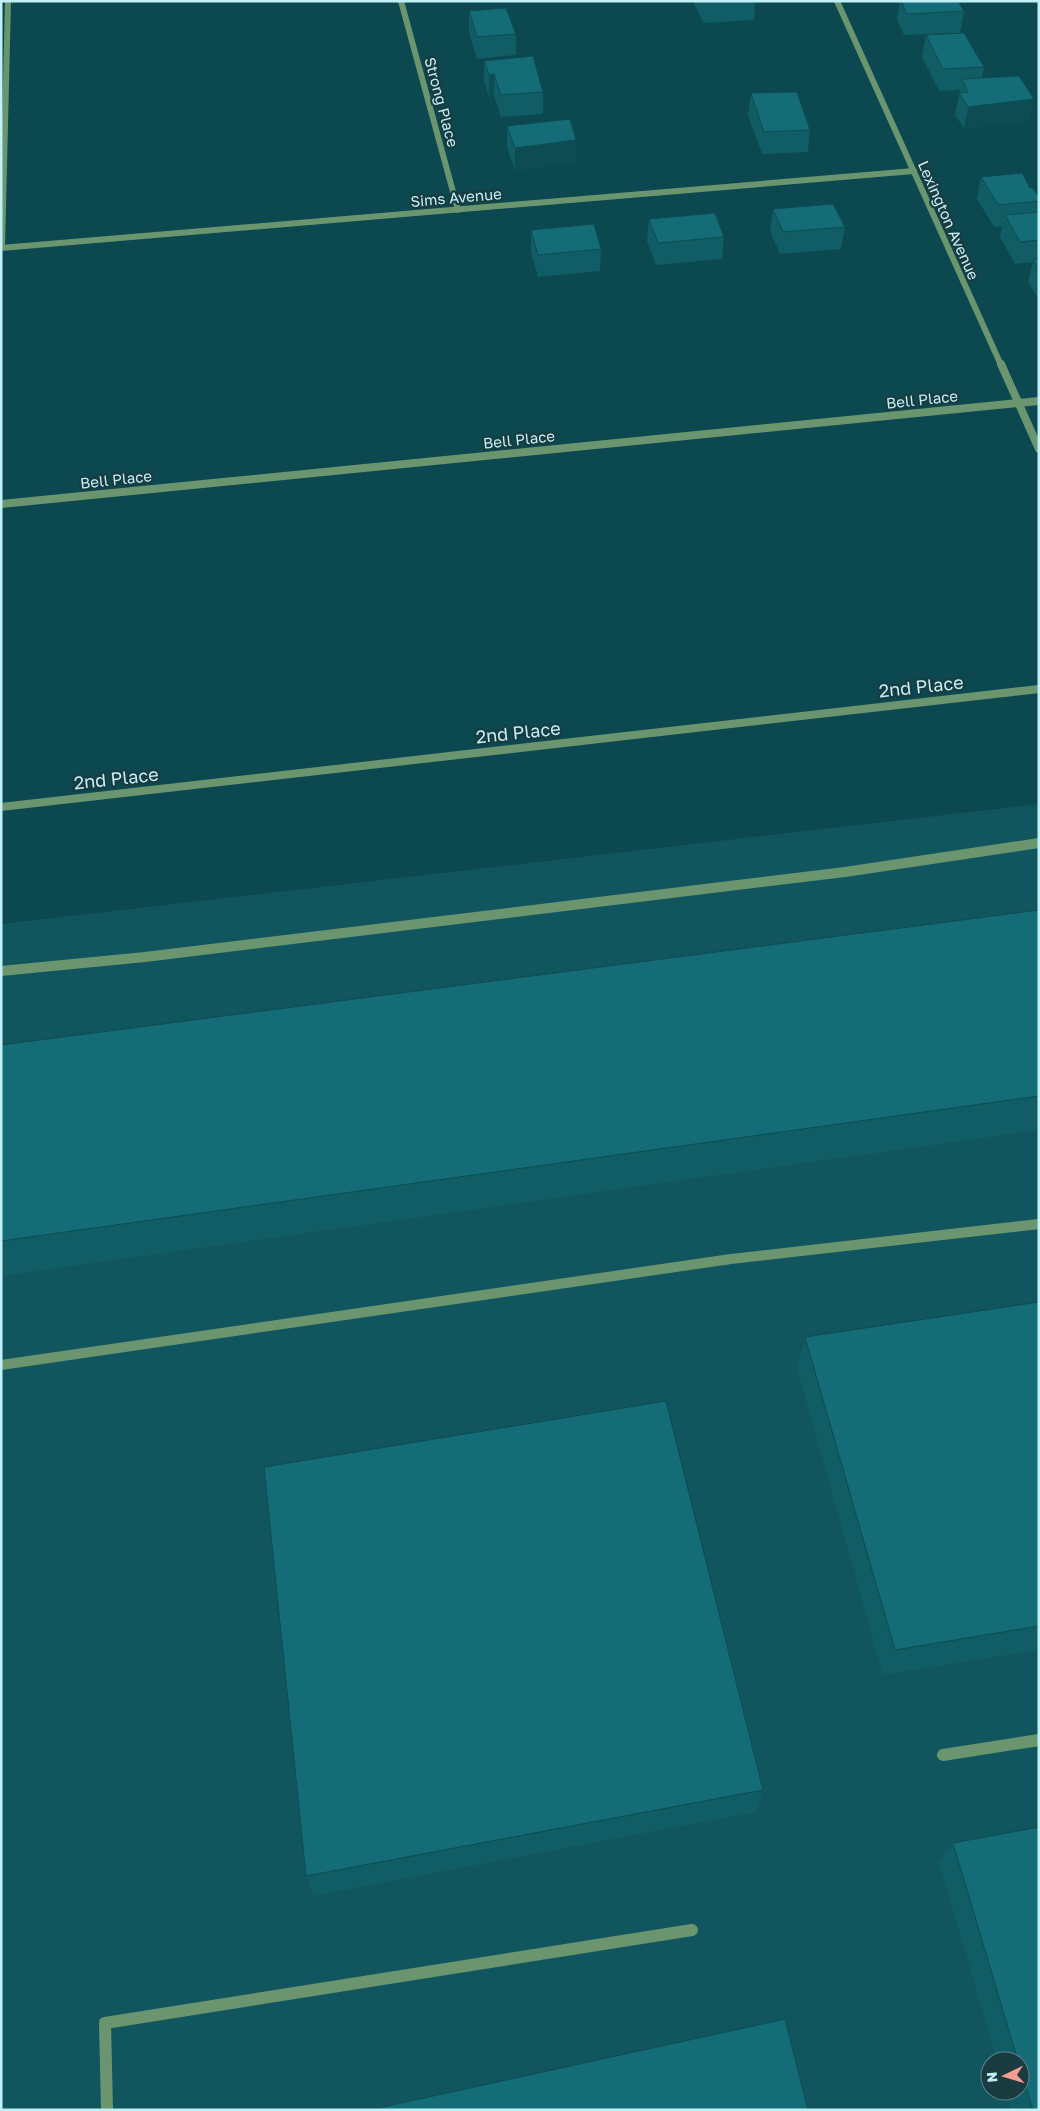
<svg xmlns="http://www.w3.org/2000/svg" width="1040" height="2111" font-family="'Golos Text',sans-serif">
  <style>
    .built { fill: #11565f; fill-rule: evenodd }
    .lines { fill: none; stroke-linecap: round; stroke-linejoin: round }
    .service-far1 { stroke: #6b956f; stroke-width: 10 }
    .service { stroke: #6b956f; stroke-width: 12 }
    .minor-far1 { stroke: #6b956f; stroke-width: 6 }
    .minor { stroke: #6b956f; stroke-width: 8 }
    .wall { fill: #115d65 }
    .shaded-wall { fill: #0e4c53 }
    .building { fill: #146c76; stroke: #0e4c53 }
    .labels { text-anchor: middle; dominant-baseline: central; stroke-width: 4.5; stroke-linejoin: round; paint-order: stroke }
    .far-street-label { font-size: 15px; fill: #c1f0f7; stroke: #1a3b3f }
    .street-label { font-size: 18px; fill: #c1f0f7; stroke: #1a3b3f }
  </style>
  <rect width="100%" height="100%" fill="#0b484f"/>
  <path class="built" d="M1039 804V2110H1V924ZM990 2061H1020V2091H990Z"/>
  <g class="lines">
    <path class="service-far1" d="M1 971 145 957 845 872 1039 843
      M1 1365 731 1259 1039 1224"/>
    <path class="service" d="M943 1755 1039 1740
      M107 2110 105 2023 692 1930"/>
    <path class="minor-far1" d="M401 1 458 210
      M837 1 1001 365
      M1 248 914 171
      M2 248 8 1"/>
    <path class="minor" d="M1001 364 1039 449
      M1 504 1039 401
      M1 807 1039 689"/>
  </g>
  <path class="wall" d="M694 1H755L754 20 704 23 694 4Z
    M900 1H958L964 11 960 33 904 35 897 20Z
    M469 11 516 34V55L477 59 469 32Z
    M926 35 984 67 982 78 1029 121 964 128 955 115 960 90 939 91 922 57Z
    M484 61 543 92V114L501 117 494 95 489 96 484 82Z
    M751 93 810 130 808 152 762 154 748 115Z
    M507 126 576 140V162L515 170 507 148Z
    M981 177 1030 188 1039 198 1038 212H1039V300L1028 282 1033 262 1015 264 1000 237 1002 226 994 227 977 199Z
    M773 209 845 227 841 249 780 254 770 231Z
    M649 219 724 237 722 259 656 265 647 241Z
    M531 230 601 249 600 271 538 277 531 252Z
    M1039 910V1130L1 1276V1045Z
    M1039 1302V1650L883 1675 797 1368 805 1337Z
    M763 1790 756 1812 313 1896 306 1876Z
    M953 1843 1039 2110H1011L1005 2091H1020V2061H997L939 1863Z"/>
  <path class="shaded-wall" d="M494 74V95L489 96V75Z
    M1034 99 1029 121 964 128 968 107Z
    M576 140V162L515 170V148Z"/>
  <path class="building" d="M901 1H958L964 11 907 14Z
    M506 8 516 34 477 37 469 11Z
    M964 33 984 67 943 69 926 35Z
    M533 56 543 92 501 95 494 74 489 75 484 61Z
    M1019 76 1034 99 968 107 959 93 968 92 962 79Z
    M797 92 810 130 764 132 751 93Z
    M570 119 576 140 515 148 507 126Z
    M1022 173 1030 188H1033L1039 198V201L998 205 981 177Z
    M833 204 845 227 783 232 773 209Z
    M1039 212V240L1020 242 1005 215Z
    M715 213 724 237 658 243 649 219Z
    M594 224 601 249 538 255 531 230Z
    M1039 259V269L1033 260Z
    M1039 910V1096L1 1241V1045Z
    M1039 1302V1626L895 1650 805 1337Z
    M666 1401 763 1790 306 1876 264 1467Z
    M1039 1827V2110H1033L1020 2067V2061H1018L953 1843Z
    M785 2019 808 2110H369Z"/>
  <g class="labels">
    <g class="far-street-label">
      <text transform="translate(442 102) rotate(75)">Strong Place</text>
      <text transform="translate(456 197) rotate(-5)">Sims Avenue</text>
      <text transform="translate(949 220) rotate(66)">Lexington Avenue</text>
      <text transform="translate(922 399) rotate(-6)">Bell Place</text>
      <text transform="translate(519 439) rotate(-6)">Bell Place</text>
      <text transform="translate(116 479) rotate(-6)">Bell Place</text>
    </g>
    <g class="street-label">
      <text transform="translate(921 686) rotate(-6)">2nd Place</text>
      <text transform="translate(518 732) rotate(-6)">2nd Place</text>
      <text transform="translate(116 778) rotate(-6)">2nd Place</text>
    </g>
  </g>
  <rect width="1040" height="2111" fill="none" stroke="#c1f0f7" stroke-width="5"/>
  <g transform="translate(1005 2076) rotate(265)"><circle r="24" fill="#1a3b3f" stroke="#5d8389"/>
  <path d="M0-4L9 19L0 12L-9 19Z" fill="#f59c91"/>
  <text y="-8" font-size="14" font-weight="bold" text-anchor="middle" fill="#c1f0f7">N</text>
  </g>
</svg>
